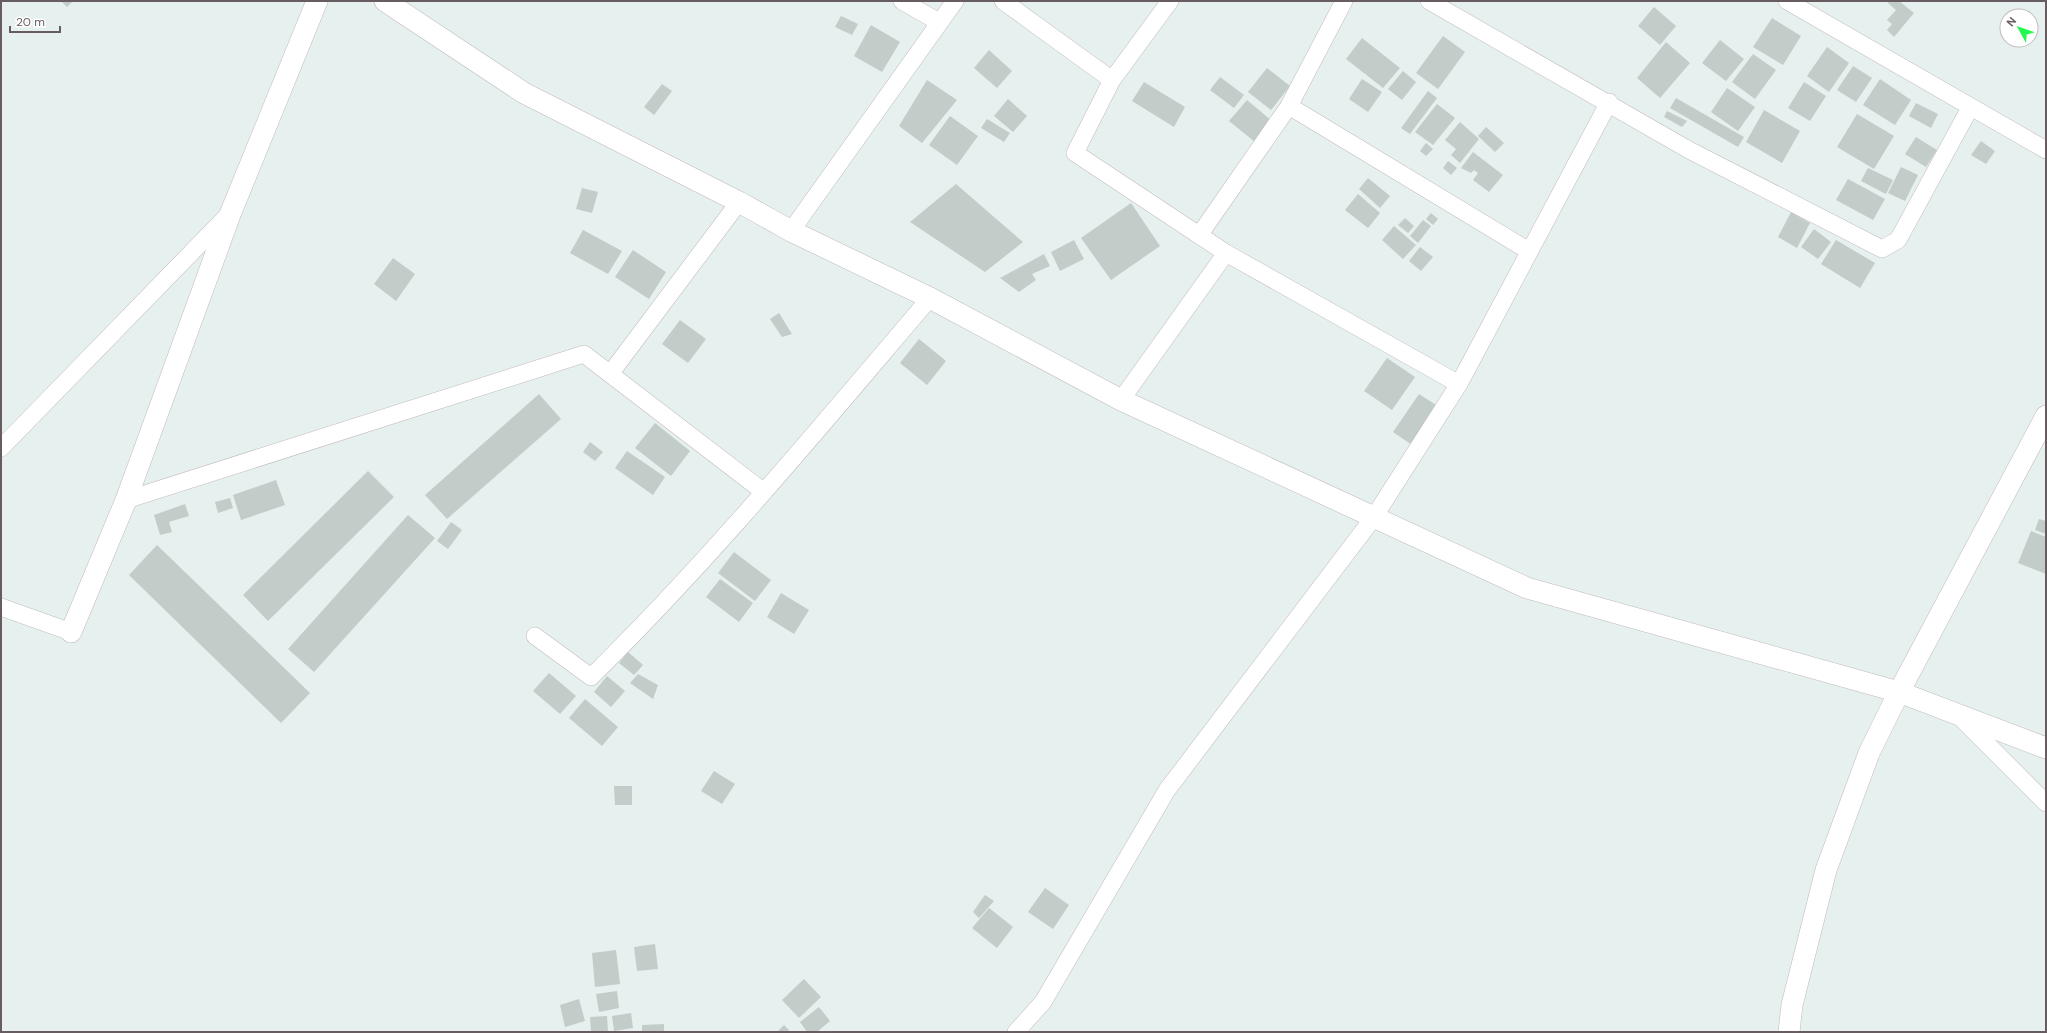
<svg xmlns="http://www.w3.org/2000/svg" width="2047" height="1033" font-family="'DM Sans',sans-serif">
  <style>
    .building { fill: #c2ccc9 }
    .lines { fill: none; stroke-linecap: round; stroke-linejoin: round }
    .minor-casing { stroke: #c2babc; stroke-width: 18 }
    .tertiary-casing { stroke: #c2babc; stroke-width: 22 }
    .minor { stroke: #fff; stroke-width: 17 }
    .tertiary { stroke: #fff; stroke-width: 21 }
  </style>
  <rect width="100%" height="100%" fill="#e5f0ef"/>
  <path class="building" d="M61 1H73L67 7Z
    M1889 1H1899L1914 13 1894 37 1887 30 1892 24 1887 20 1896 10 1888 3Z
    M1654 7 1676 26 1660 45 1638 26Z
    M841 16 858 24 852 35 835 27Z
    M1772 18 1801 36 1783 65 1753 47Z
    M871 25 900 42 882 72 854 56Z
    M1443 36 1465 52 1438 89 1416 73Z
    M1362 38 1400 68 1383 88 1346 59Z
    M1720 40 1744 59 1726 81 1702 63Z
    M1666 42 1690 63 1660 98 1637 78Z
    M1827 47 1849 63 1829 92 1807 76Z
    M989 50 1012 71 997 88 974 68Z
    M1753 54 1776 70 1755 99 1732 82Z
    M1853 66 1872 78 1856 102 1837 90Z
    M1267 68 1290 86 1271 110 1248 92Z
    M1403 71 1416 82 1402 100 1388 89Z
    M1220 77 1244 95 1234 108 1210 90Z
    M1362 79 1382 92 1368 112 1349 99Z
    M1880 79 1911 100 1895 125 1863 105Z
    M927 80 957 100 922 143 899 126Z
    M1144 82 1185 107 1174 127 1132 101Z
    M1804 82 1826 96 1810 121 1788 108Z
    M662 84 672 91 654 115 644 107Z
    M1727 88 1755 107 1738 131 1711 112Z
    M1428 91 1437 98 1410 134 1401 128Z
    M1676 98 1744 137 1738 147 1670 108Z
    M1008 99 1027 116 1013 132 994 116Z
    M1247 100 1272 121 1255 142 1229 121Z
    M1916 103 1938 114 1931 128 1909 116Z
    M1437 104 1455 118 1433 145 1415 132Z
    M1764 110 1800 131 1782 163 1746 142Z
    M1667 111 1687 121 1682 127 1664 117Z
    M1857 114 1894 136 1874 169 1837 147Z
    M950 116 978 136 957 165 929 145Z
    M987 119 1010 133 1004 142 981 128Z
    M1460 122 1479 139 1460 163 1451 155 1456 149 1445 140Z
    M1486 127 1504 143 1495 152 1478 136Z
    M1916 137 1937 150 1926 167 1905 154Z
    M1981 141 1995 151 1986 164 1971 155Z
    M1426 143 1433 149 1426 156 1420 151Z
    M1473 152 1503 175 1489 192 1473 180 1478 173 1474 170 1471 173 1461 168Z
    M1448 161 1457 168 1451 175 1443 168Z
    M1901 167 1918 175 1905 201 1888 193Z
    M1868 168 1893 180 1886 194 1861 181Z
    M1368 178 1390 196 1380 208 1359 189Z
    M1848 179 1885 199 1873 220 1836 200Z
    M956 184 1023 242 985 272 910 222Z
    M582 188 598 192 592 213 576 209Z
    M1358 194 1380 213 1368 228 1345 210Z
    M1131 203 1160 246 1111 280 1081 238Z
    M1791 212 1810 223 1797 248 1778 237Z
    M1431 213 1438 219 1433 225 1426 219Z
    M1405 218 1414 226 1408 233 1398 225Z
    M1423 220 1431 226 1418 243 1410 236Z
    M1394 226 1416 245 1403 259 1382 240Z
    M1814 229 1831 242 1818 259 1801 247Z
    M583 230 622 251 608 274 570 253Z
    M1074 240 1084 259 1060 271 1051 252Z
    M1836 240 1875 263 1860 288 1821 264Z
    M1420 247 1433 257 1421 271 1409 261Z
    M633 250 666 272 649 299 615 277Z
    M1044 254 1050 266 1032 274 1036 280 1019 292 1000 278Z
    M393 258 415 274 396 301 374 284Z
    M779 313 792 334 782 337 770 319Z
    M680 320 706 339 688 363 662 344Z
    M919 339 946 361 927 385 900 363Z
    M1387 358 1415 377 1392 410 1364 391Z
    M539 394 561 419 447 519 425 495Z
    M1419 394 1444 410 1418 449 1393 432Z
    M655 423 690 451 671 476 635 448Z
    M590 442 603 452 595 461 583 452Z
    M627 451 665 477 653 495 615 468Z
    M368 471 394 497 268 621 243 595Z
    M276 480 285 505 241 520 233 495Z
    M230 498 233 508 218 513 215 502Z
    M185 504 189 516 169 522 172 532 160 535 154 515Z
    M408 515 435 538 314 672 288 649Z
    M2039 519 2046 521V534L2035 530Z
    M451 522 462 530 448 549 437 541Z
    M2031 531 2046 537V574L2018 563Z
    M157 545 310 693 281 723 129 575Z
    M734 552 771 580 755 601 718 573Z
    M720 579 753 603 739 622 706 597Z
    M781 593 809 610 794 634 767 617Z
    M628 652 643 665 634 675 619 663Z
    M549 673 576 696 560 714 533 691Z
    M638 674 658 685 653 699 630 683Z
    M607 676 625 691 611 707 594 692Z
    M585 699 618 727 602 746 569 718Z
    M714 771 735 784 722 804 701 791Z
    M614 786H632V805H615Z
    M1045 888 1069 905 1053 929 1028 912Z
    M985 895 994 901 979 918 973 912Z
    M989 908 1013 927 997 948 972 928Z
    M655 944 658 969 637 971 634 947Z
    M616 950 620 984 595 987 592 953Z
    M804 979 821 997 799 1018 782 1000Z
    M617 991 619 1008 599 1012 596 994Z
    M579 999 585 1021 565 1027 560 1005Z
    M819 1007 830 1021 817 1032H807L800 1022Z
    M631 1013 633 1028 614 1031 612 1016Z
    M607 1016 608 1032H591L590 1017Z
    M664 1024V1032H642V1025Z
    M784 1025 789 1030 788 1032H777Z"/>
  <g class="lines">
    <defs>
      <path id="minor" d="M902 1 939 22
        M1003 1 1112 80
        M1170 1 1112 80 1075 153 1226 253 1459 384
        M1429 1 1689 150 1882 249 1898 240 1970 108
        M1787 1 2046 150
        M1289 106 1529 251
        M791 231 955 1
        M1200 234 1289 106 1344 1
        M610 374 739 202
        M1121 400 1226 253
        M1 448 230 213
        M126 500 584 354 764 492
        M1 607 71 632
        M535 636 591 677C712 558 820 427 930 298
        M1959 716 2046 803
        M1016 1032 1043 1002 1167 790 1374 517 1459 384 1609 102"/>
      <path id="tertiary" d="M385 1 524 93 739 202 791 231 930 298 1121 400 1527 588 1899 692 2046 748
        M71 632 126 500 231 212 317 1
        M1789 1032 1792 1005 1826 870 1869 753 1899 692 2046 416"/>
    </defs>
    <use href="#minor" class="minor-casing"/>
    <use href="#tertiary" class="tertiary-casing"/>
    <use href="#minor" class="minor"/>
    <use href="#tertiary" class="tertiary"/>
  </g>
  <rect width="2047" height="1033" fill="none" stroke="#675d60" stroke-width="4"/>
  <g transform="translate(2019 28) rotate(310)"><circle r="19" fill="#ffffff" stroke="#c2bebf"/>
  <path d="M0-3L7 15L0 10L-7 15Z" fill="#23f84e"/>
  <text y="-6" font-size="11" font-weight="bold" text-anchor="middle" fill="#675d60">N</text>
  </g>
  <path d="M10 26v6h50v-6" fill="none" stroke="#675d60" stroke-width="2"/>
  <text x="16" y="26" font-size="12" fill="#675d60" stroke="#ffffff" stroke-width="3" paint-order="stroke">20 m</text>
</svg>
